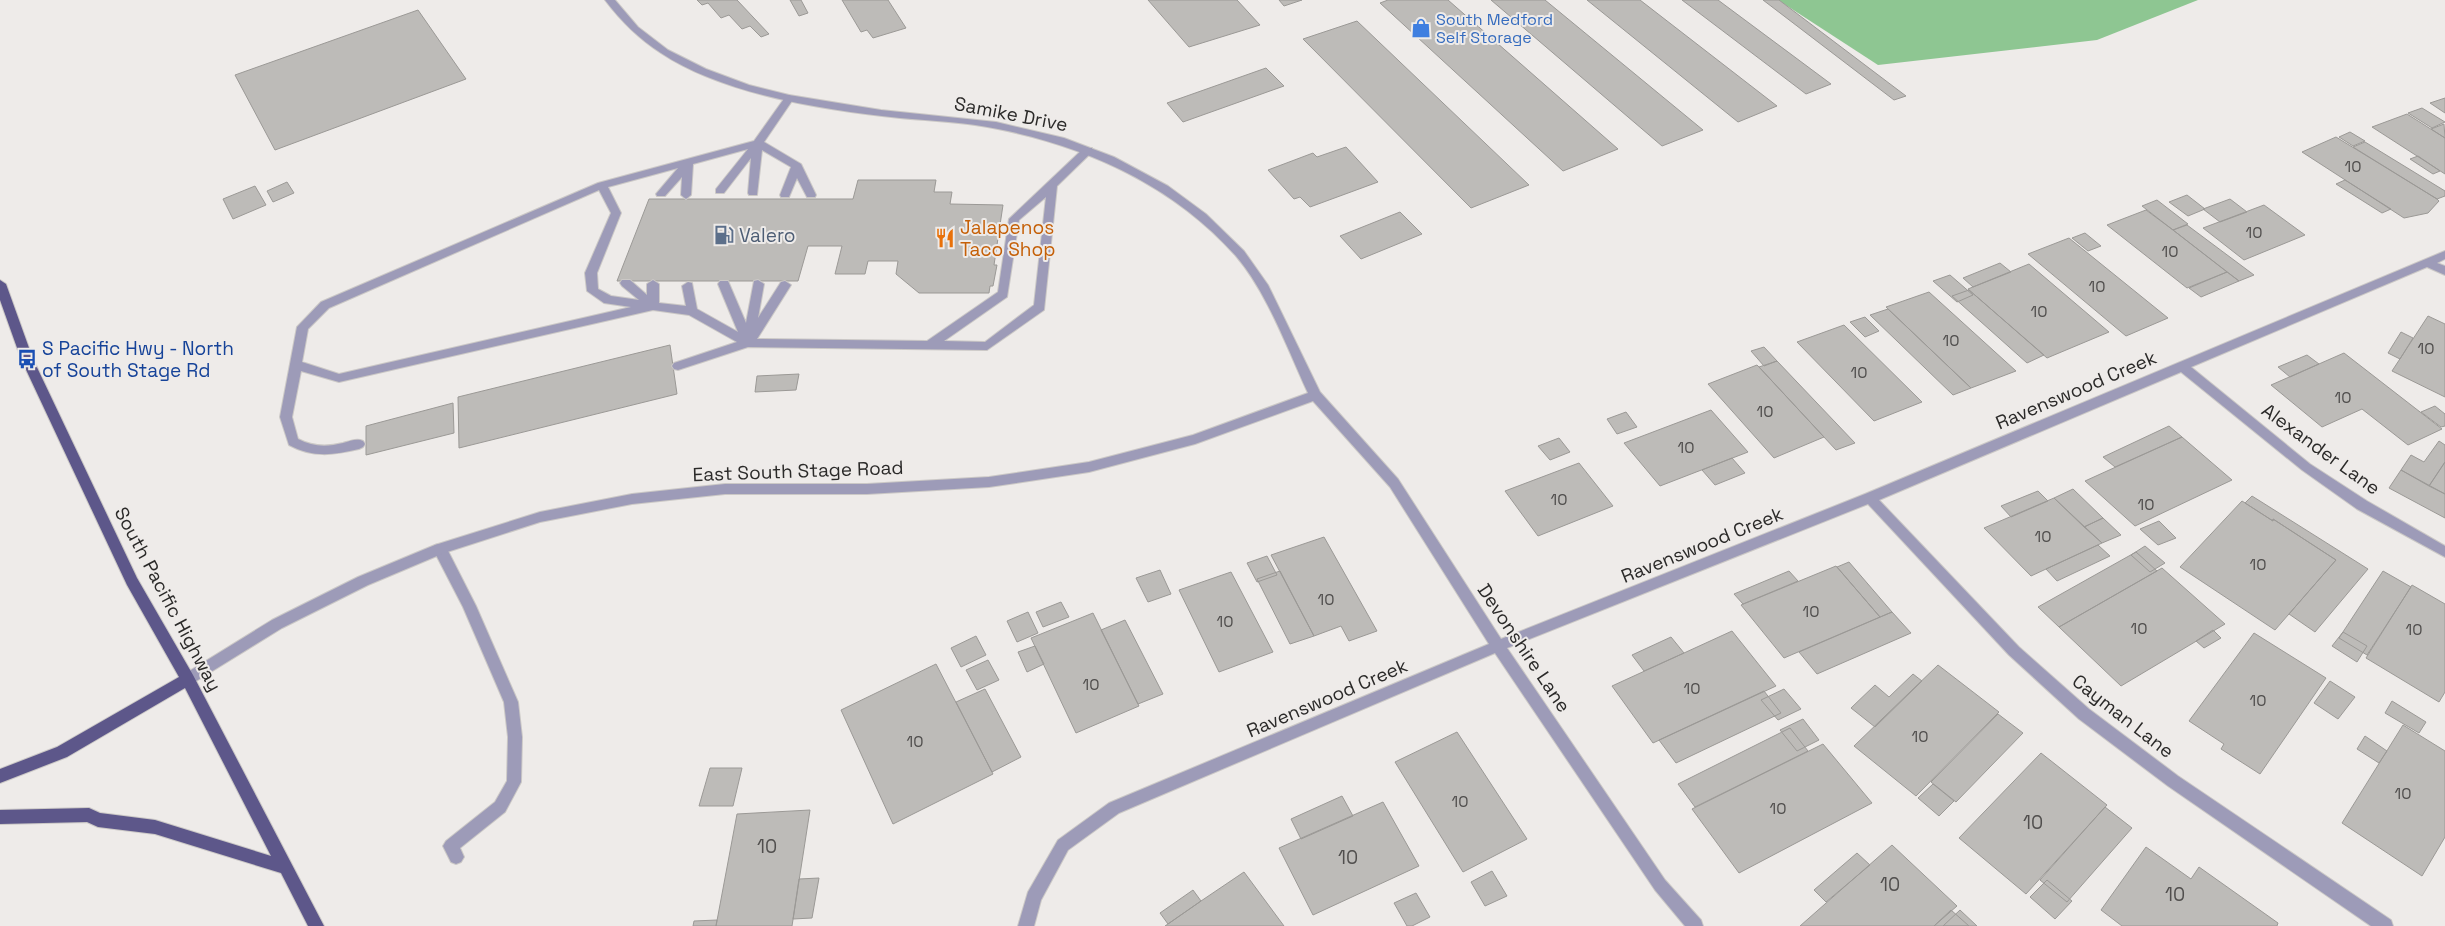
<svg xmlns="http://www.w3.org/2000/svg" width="2445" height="926" font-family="'Space Grotesk',sans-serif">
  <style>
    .forest { fill: #8ec692 }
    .building { fill: #bdbbb8; stroke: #9b9996 }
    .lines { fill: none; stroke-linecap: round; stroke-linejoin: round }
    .service-casing { stroke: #cbc8c6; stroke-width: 2 }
    .minor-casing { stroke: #cbc8c6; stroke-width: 2 }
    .primary-casing { stroke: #cbc8c6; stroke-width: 2 }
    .service { fill: #9d9bb8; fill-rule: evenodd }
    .minor { fill: #9d9bb8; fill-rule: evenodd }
    .primary { fill: #5d578a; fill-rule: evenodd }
    .labels { text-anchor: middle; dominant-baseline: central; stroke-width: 4; stroke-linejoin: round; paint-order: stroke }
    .far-shop-label { font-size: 16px; fill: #366cbe; stroke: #eeebe9; text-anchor: start }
    .number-label { font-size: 16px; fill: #504e4d }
    .street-label { font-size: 19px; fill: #2b2a29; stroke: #eeebe9 }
    .food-label { font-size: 19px; fill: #c56008; stroke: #eeebe9; text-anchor: start }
    .service-label { font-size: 19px; fill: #4e5e75; stroke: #eeebe9; text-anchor: start }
    .transit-label { font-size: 19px; fill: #164399; stroke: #eeebe9; text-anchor: start }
    .near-number-label { font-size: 19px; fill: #504e4d }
  </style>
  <rect width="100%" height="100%" fill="#eeebe9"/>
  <path class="forest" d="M1778 0H2198L2097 40 1878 65Z"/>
  <path class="building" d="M697 0H737L769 34 761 37 750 26 742 29 729 15 721 18 708 3 702 5Z
    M790 0H801L808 13 799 16Z
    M842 0H888L906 28 873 38 867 30 861 32Z
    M1148 0H1237L1260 25 1189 47Z
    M1279 0H1302L1284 6Z
    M1388 0H1448L1618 149 1563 171 1380 3Z
    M1491 0H1545L1703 130 1662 146Z
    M1587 0H1640L1777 106 1738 122Z
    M1682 0H1718L1831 84 1806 94Z
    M1763 0H1779L1906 96 1894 100Z
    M418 10 466 79 275 150 235 75Z
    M1357 21 1529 185 1471 208 1303 39Z
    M1266 68 1284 86 1183 122 1167 103Z
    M2445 98V113L2430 103Z
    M2422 108 2445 122 2432 128 2408 113Z
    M2407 114 2445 138V174L2372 127Z
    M2444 124 2445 138 2431 129Z
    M2350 132 2365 141 2353 146 2339 137Z
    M2336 137 2437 199 2439 201 2428 213 2404 218 2302 152Z
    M2365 142 2445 191V196L2437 199 2353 147Z
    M1346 147 1378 182 1310 207 1300 197 1294 199 1268 170 1313 153 1317 157Z
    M2418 156 2440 171 2433 174 2410 159Z
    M858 180H936L934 192H952L950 204 1003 205 994 265H997L993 286H990L989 293H919L896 274 898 261H868L865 274H835L842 246H808L798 281H617L649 199H853Z
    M2345 180 2391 209 2382 213 2336 184Z
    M287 182 294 193 273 202 267 191Z
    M255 186 266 205 233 219 223 199Z
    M2187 195 2205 209 2188 216 2169 202Z
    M2230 199 2247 212 2220 222 2203 209Z
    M2157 200 2188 224 2173 230 2142 206Z
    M2264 205 2305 235 2244 260 2203 228Z
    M2146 210 2173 230 2227 272 2187 288 2107 225Z
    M1400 212 1422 234 1361 259 1340 236Z
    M2187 225 2254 275 2239 281 2173 230Z
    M2085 233 2101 246 2088 251 2072 238Z
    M2069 238 2168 318 2126 336 2028 254Z
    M2000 263 2011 272 1973 287 1963 278Z
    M2029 264 2109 332 2047 358 1968 289Z
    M2227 272 2239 281 2201 297 2189 288Z
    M1950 275 1973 295 1957 302 1933 281Z
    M1969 290 2044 355 2027 363 1952 296Z
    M1929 292 2016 371 1971 388 1886 307Z
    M1888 309 1971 388 1953 395 1870 315Z
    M2428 316 2445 324V397L2392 371Z
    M1865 317 1879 331 1865 337 1850 322Z
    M1844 325 1922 402 1874 421 1797 342Z
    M2401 332 2413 338 2400 359 2388 353Z
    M670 345 677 394 459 448 458 397Z
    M1764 347 1777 361 1764 366 1751 351Z
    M2344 353 2442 429 2408 445 2362 409 2322 427 2271 385Z
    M2307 355 2319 364 2290 377 2278 367Z
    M1777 361 1855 443 1836 450 1759 367Z
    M1757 365 1759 367 1824 437 1774 458 1708 384Z
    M799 374 796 390 755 392 757 376Z
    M453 403 454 433 366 455V426Z
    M2435 406 2445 414V426L2441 427 2421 412Z
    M1711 410 1748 452 1660 486 1624 443Z
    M1626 412 1637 427 1617 434 1607 419Z
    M2169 426 2182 437 2115 467 2103 457Z
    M2182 437 2232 480 2135 526 2085 481Z
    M1559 438 1570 452 1550 460 1538 446Z
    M2439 441 2445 445V462L2429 486 2401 470 2411 455 2424 462Z
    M1732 458 1745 473 1715 485 1702 470Z
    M2445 462V494L2429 486Z
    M1579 463 1613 506 1538 536 1505 491Z
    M2401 470 2445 494V518L2389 488Z
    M2073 489 2103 518 2084 527 2054 498Z
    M2038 491 2048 501 2011 517 2001 506Z
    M2252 496 2368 569 2315 632 2289 614 2336 560 2273 519V521L2245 503Z
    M2054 498 2102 543 2031 576 1984 528Z
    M2242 501 2273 521V519L2336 560 2275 630 2180 567Z
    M2103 518 2121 535 2102 543 2084 527Z
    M2159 521 2176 538 2158 545 2140 529Z
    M1324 537 1377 631 1349 641 1341 626 1314 636 1271 555Z
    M2098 545 2110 556 2057 581 2046 569Z
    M2145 546 2165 563 2150 572 2131 555Z
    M2136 552 2157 571 2059 627 2038 607Z
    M1267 556 1277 575 1257 582 1247 563Z
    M1849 562 1892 612 1880 617 1837 567Z
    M1836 566 1880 617 1784 658 1741 605Z
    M2162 568 2225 624 2121 686 2059 627Z
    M1160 570 1171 594 1148 602 1136 578Z
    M1280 571 1314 636 1290 644 1257 579Z
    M1789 571 1798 581 1743 604 1734 594Z
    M2383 571 2411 587 2367 655 2339 638Z
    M1231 572 1273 652 1219 672 1179 590Z
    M2412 585 2445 604V692L2439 702 2366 658Z
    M1061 602 1069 617 1043 627 1036 612Z
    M1028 612 1038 633 1017 642 1007 621Z
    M1892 612 1911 633 1817 674 1799 652Z
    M1093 613 1139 706 1076 733 1031 638Z
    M1125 620 1163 694 1138 704 1101 630Z
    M2213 630 2221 638 2204 648 2196 641Z
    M1732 631 1776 686 1653 743 1612 686Z
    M2343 632 2367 646 2357 662 2332 646Z
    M2254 633 2326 678 2260 774 2221 749 2224 744 2189 721Z
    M976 636 986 655 961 667 951 648Z
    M1671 637 1684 653 1644 671 1632 655Z
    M1035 646 1044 664 1027 672 1018 652Z
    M988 660 999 680 977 690 966 670Z
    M936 664 993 774 893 824 841 710Z
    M1938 665 1999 712 1916 796 1854 746Z
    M1913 674 1922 681 1875 727 1851 708 1875 685 1889 697Z
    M2330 681 2355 697 2338 719 2314 703Z
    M985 689 1021 757 992 772 956 702Z
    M1784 689 1801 709 1778 720 1761 700Z
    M1764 691 1781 713 1676 763 1659 740Z
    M2392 701 2426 722 2419 733 2385 713Z
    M1998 714 2023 733 1956 802 1931 782Z
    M1803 719 1819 740 1797 751 1780 730Z
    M2403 725 2445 751V837L2422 876 2342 823Z
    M1790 728 1808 751 1695 807 1678 784Z
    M1457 732 1527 839 1463 872 1395 762Z
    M2365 736 2387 751 2379 763 2357 749Z
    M1823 744 1872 803 1739 873 1692 809Z
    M2041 753 2107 805 2026 894 1959 838Z
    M710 768H742L733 806H699Z
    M1933 784 1954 801 1939 816 1918 798Z
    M1342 796 1353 816 1301 839 1291 819Z
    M1383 802 1419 866 1313 915 1279 848Z
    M2105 807 2132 828 2067 902 2040 880Z
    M810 810 792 926H716L737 814Z
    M1892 845 1957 906 1934 926H1800Z
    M2146 847 2191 879 2199 867 2278 923 2277 926H2122L2101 910Z
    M1857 853 1870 865 1826 902 1814 890Z
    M1492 871 1507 896 1485 906 1471 882Z
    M1244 872 1284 926H1165L1201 901Z
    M819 878 812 918 793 919 799 879Z
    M2047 880 2072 901 2055 919 2030 897Z
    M1193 890 1201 901 1168 924 1160 913Z
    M1416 893 1430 917 1412 926H1407L1394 903Z
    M1951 910 1969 926H1934Z
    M1960 910 1977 926H1943Z
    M717 920 716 926H693L694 921Z"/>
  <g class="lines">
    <defs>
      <path id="service" d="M789 95 794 98 764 142 801 164 816 195 815 197H807L797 178 789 197H781L780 195 791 167 762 150 757 195H749L748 193 751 158 724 193H716V189L748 149 693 164 691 195 686 199 681 195 682 177 665 196H657L656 194 678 168 608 187 621 213 597 273 598 289 611 296 639 300 622 286 620 283 622 280H630L647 295V284L653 280 659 284V303L686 306 682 286 688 282 692 283 697 309 738 332 718 284 720 281H728L746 323 754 281 758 280 764 284 758 318 781 282 785 281 791 285 757 339 927 341 998 292 1009 219 1084 148H1092V152L1057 186 1044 310 987 350 748 347 678 370 674 369 672 366 674 363 737 342 689 315 653 310 339 382 301 371 292 417 298 439C313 447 327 447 343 443 350 441 357 438 363 441L365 444 363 447 359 449C333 455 313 458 289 445L280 417 297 327 321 302 598 183 754 141 786 96ZM599 190 611 213 585 273 587 291 604 303 631 307 339 374 302 362 308 329 329 308ZM1046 197 1034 305 985 342 944 341 1007 297 1019 220Z
        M440 544 445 545 476 606 518 702 522 737 521 782 505 812 460 848 464 857 461 862 456 864 451 862 443 846 446 841 495 802 507 781 508 737 504 702 463 607 433 549 435 545Z"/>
      <path id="minor" d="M605 0H615L638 27 668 50 706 69 749 85 789 95 881 110 996 122 1064 138 1114 157 1168 186 1206 214 1244 251 1268 285 1320 392 1398 479 1501 639 1865 494 2445 251V259L2437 263 2445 266V275L2427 267 2191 367 2310 464 2367 501 2445 546V557L2357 509 2302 470 2181 372 1879 500 2019 647 2089 709 2178 776 2391 920 2393 926H2371L2168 786 2079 719 2009 655 1868 504 1507 648 1665 880 1701 920 1703 926H1685L1655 890 1495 653 1119 813 1068 850 1041 900 1034 926H1018L1028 892 1058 840 1109 803 1489 644 1390 487 1313 401 1195 444 1089 472 989 487 867 494H725L632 504 540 522 444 553 368 585 282 628 193 683 188 685 183 683 181 679 183 675 272 620 358 577 435 545 540 512 632 494 725 484H867L989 477 1089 462 1193 435 1308 393C1288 350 1267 292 1236 256 1174 186 1088 147 998 129 966 122 932 121 900 118 825 110 724 95 661 53 639 39 621 21 605 0Z"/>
      <path id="primary" d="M0 280 6 284 33 359 137 578 193 675 324 926H308L281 873 155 834 98 827 87 822 0 824V810L89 808 100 813 155 820 271 856 185 688 67 757 0 783V769L57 747 179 677 127 585 21 359 0 300Z"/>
    </defs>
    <use href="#service" class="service-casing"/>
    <use href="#minor" class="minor-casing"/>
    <use href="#primary" class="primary-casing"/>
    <use href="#service" class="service"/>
    <use href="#minor" class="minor"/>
    <use href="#primary" class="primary"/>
  </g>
  <defs>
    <symbol id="shop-bare" viewBox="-9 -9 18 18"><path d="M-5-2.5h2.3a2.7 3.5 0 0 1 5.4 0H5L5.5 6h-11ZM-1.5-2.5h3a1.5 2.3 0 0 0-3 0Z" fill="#3f7fe0" stroke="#eeebe9" stroke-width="2.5" paint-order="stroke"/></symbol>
    <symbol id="fuel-bare" viewBox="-9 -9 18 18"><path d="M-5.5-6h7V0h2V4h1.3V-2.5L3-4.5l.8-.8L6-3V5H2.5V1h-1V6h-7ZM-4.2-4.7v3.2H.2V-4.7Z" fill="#5c6f8a" stroke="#eeebe9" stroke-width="2.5" paint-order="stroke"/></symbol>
    <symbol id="restaurant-bare" viewBox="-9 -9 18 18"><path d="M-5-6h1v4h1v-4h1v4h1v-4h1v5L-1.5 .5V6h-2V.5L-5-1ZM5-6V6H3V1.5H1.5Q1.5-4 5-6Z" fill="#e8710a" stroke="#eeebe9" stroke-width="2.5" paint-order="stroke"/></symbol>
    <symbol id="bus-bare" viewBox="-9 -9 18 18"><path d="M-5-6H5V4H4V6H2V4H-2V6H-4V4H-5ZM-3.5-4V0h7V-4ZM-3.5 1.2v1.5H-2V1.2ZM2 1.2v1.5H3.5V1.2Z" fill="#1a4fb4" stroke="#eeebe9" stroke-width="2.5" paint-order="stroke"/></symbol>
  </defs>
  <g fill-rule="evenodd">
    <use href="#shop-bare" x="1407" y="14" width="28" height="28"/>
    <use href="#fuel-bare" x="710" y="221" width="28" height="28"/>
    <use href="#restaurant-bare" x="931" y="224" width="28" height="28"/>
    <use href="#bus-bare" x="13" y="345" width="28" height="28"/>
  </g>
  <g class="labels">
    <g class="far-shop-label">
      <text x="1436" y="19">South Medford<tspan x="1436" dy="18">Self Storage</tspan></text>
    </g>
    <g class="number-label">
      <text x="2353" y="166">10</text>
      <text x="2254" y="232">10</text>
      <text x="2170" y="251">10</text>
      <text x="2097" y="286">10</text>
      <text x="2039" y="311">10</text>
      <text x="1951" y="340">10</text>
      <text x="2426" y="348">10</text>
      <text x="1859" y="372">10</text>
      <text x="2343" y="397">10</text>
      <text x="1765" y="411">10</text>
      <text x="1686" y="447">10</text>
      <text x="1559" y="499">10</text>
      <text x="2146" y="504">10</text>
      <text x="2043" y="536">10</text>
      <text x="2258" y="564">10</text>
      <text x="1326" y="599">10</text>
      <text x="1811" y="611">10</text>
      <text x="1225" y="621">10</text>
      <text x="2139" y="628">10</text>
      <text x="2414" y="629">10</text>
      <text x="1091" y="684">10</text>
      <text x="1692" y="688">10</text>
      <text x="2258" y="700">10</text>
      <text x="1920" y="736">10</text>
      <text x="915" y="741">10</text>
      <text x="2403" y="793">10</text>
      <text x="1460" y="801">10</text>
      <text x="1778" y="808">10</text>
    </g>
    <g class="street-label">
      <text transform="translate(1011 114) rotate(11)">Samike Drive</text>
      <text transform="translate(2076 390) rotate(-23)">Ravenswood Creek</text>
      <text transform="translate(2321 449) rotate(36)">Alexander Lane</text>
      <text transform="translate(798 471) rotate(-2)">East South Stage Road</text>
      <text transform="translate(1702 545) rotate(-22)">Ravenswood Creek</text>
      <text transform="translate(168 599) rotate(62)">South Pacific Highway</text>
      <text transform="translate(1524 648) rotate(56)">Devonshire Lane</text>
      <text transform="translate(1327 698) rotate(-23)">Ravenswood Creek</text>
      <text transform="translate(2123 716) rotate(38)">Cayman Lane</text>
    </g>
    <g class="food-label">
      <text x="960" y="227">Jalapenos<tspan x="960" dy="22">Taco Shop</tspan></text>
    </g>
    <g class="service-label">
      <text x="739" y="235">Valero</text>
    </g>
    <g class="transit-label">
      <text x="42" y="348">S Pacific Hwy - North<tspan x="42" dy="22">of South Stage Rd</tspan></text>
    </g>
    <g class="near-number-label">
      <text x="2033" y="822">10</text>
      <text x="767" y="846">10</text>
      <text x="1348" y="857">10</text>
      <text x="1890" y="884">10</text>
      <text x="2175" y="894">10</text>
    </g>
  </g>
</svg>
